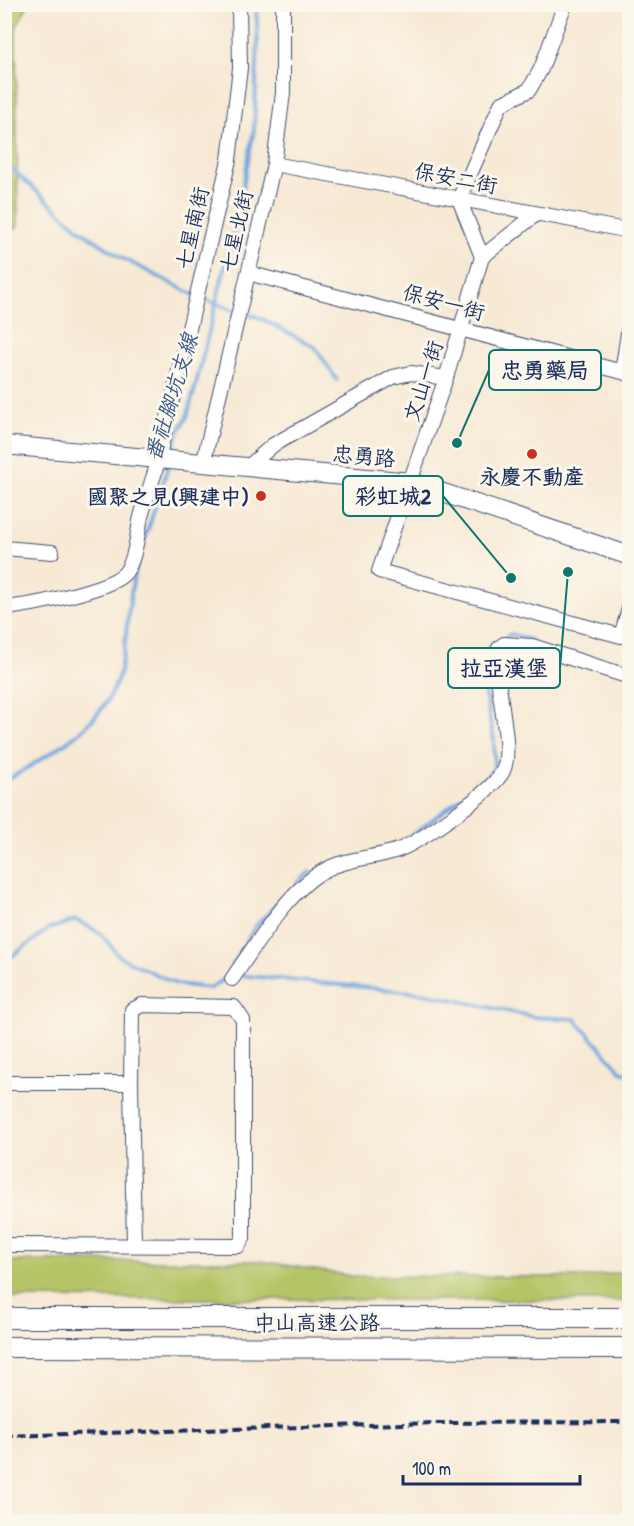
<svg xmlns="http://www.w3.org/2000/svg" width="634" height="1526" font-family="'Patrick Hand','LXGW WenKai TC',sans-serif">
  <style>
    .green { fill: #b5c466; stroke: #687a62; stroke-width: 1.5 }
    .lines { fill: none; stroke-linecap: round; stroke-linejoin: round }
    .stream { stroke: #72a7df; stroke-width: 4 }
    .minor-casing { stroke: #3c4b70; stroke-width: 16 }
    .major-casing { stroke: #3c4b70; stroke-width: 20 }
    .highway-casing { stroke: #3c4b70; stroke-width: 22 }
    .minor { stroke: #fff; stroke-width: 14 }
    .major { stroke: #fff; stroke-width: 18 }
    .highway { stroke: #fff; stroke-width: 20 }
    .rail { stroke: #1b2f5e; stroke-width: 4; stroke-dasharray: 9 4.5; stroke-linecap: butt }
    .poi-dot { fill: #c8321e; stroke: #fbf7ec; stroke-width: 2 }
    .labels { text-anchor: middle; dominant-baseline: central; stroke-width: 6; stroke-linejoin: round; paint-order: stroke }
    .street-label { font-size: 21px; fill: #1b2f5e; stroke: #fbf7ec }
    .poi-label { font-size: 21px; font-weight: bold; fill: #1b2f5e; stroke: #fbf7ec }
    .water-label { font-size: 22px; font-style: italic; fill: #39598b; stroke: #fbf7ec }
    .leader { fill: none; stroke: #0f766e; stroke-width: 2 }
    .callout-dot { fill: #0f766e; stroke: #fbf7ec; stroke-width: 2 }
    .callout { fill: #fbf7ec; stroke: #0f766e; stroke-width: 2 }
    .callout-label { font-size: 22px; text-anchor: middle; font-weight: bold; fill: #1b2f5e }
  </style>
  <rect width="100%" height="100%" fill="#fbf7ec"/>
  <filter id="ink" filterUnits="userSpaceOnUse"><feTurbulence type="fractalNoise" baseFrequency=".0167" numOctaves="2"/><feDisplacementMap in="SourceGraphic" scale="12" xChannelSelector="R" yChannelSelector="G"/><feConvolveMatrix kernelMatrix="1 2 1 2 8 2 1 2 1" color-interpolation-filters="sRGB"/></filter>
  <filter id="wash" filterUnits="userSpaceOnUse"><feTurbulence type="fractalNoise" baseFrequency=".008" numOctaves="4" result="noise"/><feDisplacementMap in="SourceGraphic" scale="24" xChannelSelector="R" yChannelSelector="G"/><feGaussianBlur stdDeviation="1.35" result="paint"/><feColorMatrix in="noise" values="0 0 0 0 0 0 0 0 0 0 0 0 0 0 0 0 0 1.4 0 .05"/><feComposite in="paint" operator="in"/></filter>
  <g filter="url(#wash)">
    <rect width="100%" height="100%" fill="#f7e9d4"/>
    <path class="green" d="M5 4 26 5 27 7 16 28 18 225 16 229 5 228Z
      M5 1261H261L352 1276 588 1277 629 1271V1301L5 1298Z"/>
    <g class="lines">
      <path class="stream" d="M4 162 80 230 122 258 194 295
        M201 298 236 311
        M243 313 258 317 315 347 337 380
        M172 454 179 431 187 417 195 388 235 226 254 130 258 41 256 4
        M142 548 169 464
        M502 640 511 634 531 640
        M613 665 630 670
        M4 782C47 755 101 729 118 678 129 641 126 601 137 564
        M407 839 478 785 494 769V741L481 673 486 650 496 644
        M298 883 310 872
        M4 962 49 929 76 920 100 933 120 957 176 984 210 988 225 979 255 927 280 901
        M238 975 423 993 534 1017 575 1019 621 1071 630 1074"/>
    </g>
  </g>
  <g filter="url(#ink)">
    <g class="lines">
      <defs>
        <path id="minor" d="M628 4 630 5
          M274 164 630 231
          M482 257 446 378 379 571 621 636 630 605
          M482 257 459 199 501 104 529 90 541 69 565 4
          M482 257 535 215
          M248 273 630 374
          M622 372 629 327
          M203 464 274 164 283 93V4
          M247 468 273 445 393 377 411 373 446 378
          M4 548 52 552
          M4 608C29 606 108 590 124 574 136 561 137 533 141 517 145 502 150 487 155 472L229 160 240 68 239 4
          M232 979C256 945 290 887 327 869 348 858 376 858 398 850 420 842 494 790 503 771 515 745 491 678 499 648L504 644 532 646 630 677
          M4 1083H131L132 1010 142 1005 234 1007 243 1020V1238L238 1246 4 1245
          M131 1083 134 1244"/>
        <path id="major" d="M4 445 411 482 630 556"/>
        <path id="highway" d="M4 1318H630
          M4 1347 630 1348"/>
      </defs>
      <use href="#minor" class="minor-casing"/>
      <use href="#major" class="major-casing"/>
      <use href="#highway" class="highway-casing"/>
      <use href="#minor" class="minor"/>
      <use href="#major" class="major"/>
      <use href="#highway" class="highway"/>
      <path class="rail" d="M4 1436 435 1423 630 1422"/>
    </g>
  </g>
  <g class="poi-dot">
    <circle cx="532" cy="454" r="6"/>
    <circle cx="261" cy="496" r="6"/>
  </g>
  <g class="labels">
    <g class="street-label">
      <text transform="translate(456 178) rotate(11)">保安二街</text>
      <text transform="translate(192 228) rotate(-77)">七星南街</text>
      <text transform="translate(236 231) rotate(-77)">七星北街</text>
      <text transform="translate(444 302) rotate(15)">保安一街</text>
      <text transform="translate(423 381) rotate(-72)">文山一街</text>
      <text transform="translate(364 456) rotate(5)">忠勇路</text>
      <text x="317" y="1322">中山高速公路</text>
    </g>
    <g class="poi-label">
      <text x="532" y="476">永慶不動產</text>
      <text x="249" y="496" text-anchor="end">國聚之見(興建中)</text>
    </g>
    <g class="water-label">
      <text transform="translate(171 397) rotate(-73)">番社腳坑支線</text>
    </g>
  </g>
  <path class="leader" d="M457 443L489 370M511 578L443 496M568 572L560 668"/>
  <g class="callout-dot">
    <circle cx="457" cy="443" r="6"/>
    <circle cx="511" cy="578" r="6"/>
    <circle cx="568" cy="572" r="6"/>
  </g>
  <g class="callout">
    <rect x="489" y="350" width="112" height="40" rx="6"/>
    <rect x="343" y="476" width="100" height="40" rx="6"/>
    <rect x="448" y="648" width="112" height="40" rx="6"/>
  </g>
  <g class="callout-label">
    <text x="545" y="378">忠勇藥局</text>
    <text x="393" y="504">彩虹城2</text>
    <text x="504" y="676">拉亞漢堡</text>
  </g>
  <rect width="634" height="1526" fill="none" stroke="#fbf7ec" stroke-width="24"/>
  <path d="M403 1475v9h177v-9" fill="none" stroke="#1b2f5e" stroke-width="3"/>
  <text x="412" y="1475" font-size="18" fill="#1b2f5e" stroke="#fbf7ec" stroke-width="4.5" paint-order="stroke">100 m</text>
</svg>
